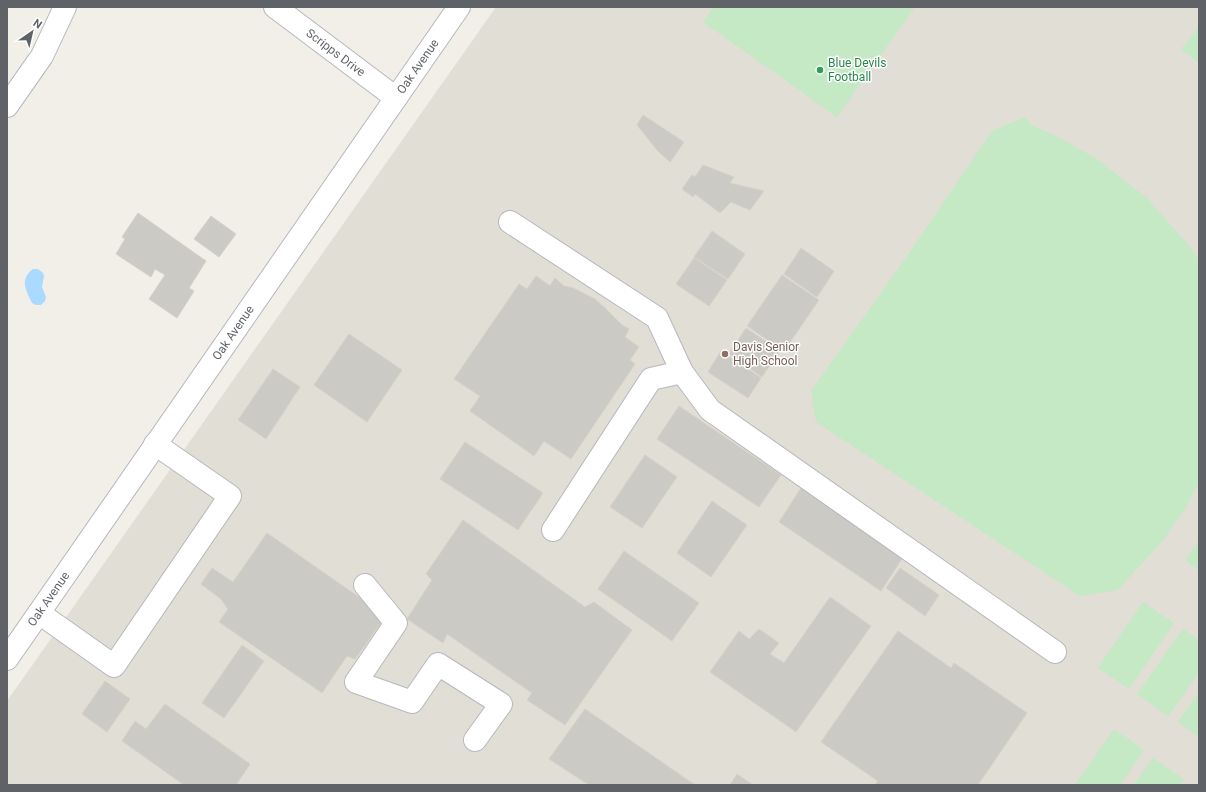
<svg xmlns="http://www.w3.org/2000/svg" width="1206" height="792" font-family="Roboto,sans-serif">
<style>
.education{fill:#e1ded6}
.green{fill:#c5e8c5}
.water{fill:#aadaff}
.building{fill:#cccac5;stroke:#d6d1c6}
.lines{fill:none;stroke-linecap:round;stroke-linejoin:round}
.minor-casing{stroke:#b5b8bc;stroke-width:24}
.minor{stroke:#fff;stroke-width:22}
.leisure-dot{fill:#2e9e5b;stroke:#fff;stroke-width:1.5}
.education-dot{fill:#8d6e63;stroke:#fff;stroke-width:1.5}
.labels{text-anchor:middle;stroke-width:3;stroke-linejoin:round;paint-order:stroke}
.street-label{font-size:12px;fill:#5f6368;stroke:#fff}
.leisure-label{font-size:12px;fill:#27864d;stroke:#fff;text-anchor:start}
.education-label{font-size:12px;fill:#785e54;stroke:#fff;text-anchor:start}
</style>
<rect width="100%" height="100%" fill="#f1efe8"/>
<!-- education -->
<path class="education" d="M 496,7 L 1199,7 L 1199,785 L 7,785 L 7,701 Z"/>
<!-- green -->
<g class="green">
<path d="M 714,7 L 915,7 L 837,117 L 703,22 Z"/>
<path d="M 1199,27 L 1199,63 L 1181,49 Z"/>
<path d="M 1025,117 L 1032,125 L 1062,139 L 1097,159 L 1147,198 L 1186,242 L 1199,260 L 1199,482 L 1186,507 L 1164,539 L 1118,590 L 1080,596 L 816,422 L 811,391 L 905,259 L 992,131 Z"/>
<path d="M 1199,540 L 1199,570 L 1185,560 Z"/>
<path d="M 1143,602 L 1174,623 L 1129,689 L 1098,668 Z"/>
<path d="M 1183,629 L 1199,640 L 1199,673 L 1168,716 L 1137,694 Z"/>
<path d="M 1199,692 L 1199,737 L 1178,722 Z"/>
<path d="M 1114,729 L 1144,750 L 1120,785 L 1075,785 Z"/>
<path d="M 1153,758 L 1184,779 L 1180,785 L 1134,785 Z"/>
</g>
<!-- water -->
<path class="water" d="M 33,269 L 38,269 L 43,273 L 44,276 L 42,287 L 46,297 L 45,301 L 41,305 L 36,305 L 32,303 C 26,290 19,280 33,269 Z"/>
<!-- building -->
<g class="building">
<path d="M 643,115 L 684,142 L 670,162 L 657,150 L 637,125 Z"/>
<path d="M 703,165 L 734,177 L 730,183 L 764,191 L 750,210 L 731,202 L 720,213 L 695,194 L 693,197 L 682,189 L 692,175 L 695,177 Z"/>
<path d="M 138,213 L 206,261 L 189,288 L 194,291 L 177,318 L 149,299 L 165,275 L 155,269 L 151,277 L 116,254 L 125,239 L 122,237 Z"/>
<path d="M 211,216 L 236,234 L 219,257 L 194,239 Z"/>
<path d="M 712,231 L 745,254 L 728,279 L 694,257 Z"/>
<path d="M 801,248 L 834,271 L 817,297 L 784,274 Z"/>
<path d="M 694,258 L 727,280 L 709,306 L 676,284 Z"/>
<path d="M 782,275 L 819,300 L 784,351 L 747,326 Z"/>
<path d="M 536,276 L 550,286 L 555,278 L 564,286 L 573,288 L 595,299 L 606,309 L 622,325 L 629,329 L 625,337 L 639,347 L 630,360 L 635,364 L 571,459 L 544,441 L 534,456 L 470,411 L 480,396 L 454,379 L 519,284 L 527,289 Z"/>
<path d="M 746,328 L 780,351 L 762,377 L 729,354 Z"/>
<path d="M 349,334 L 402,370 L 367,422 L 314,385 Z"/>
<path d="M 721,351 L 761,378 L 748,398 L 708,372 Z"/>
<path d="M 273,369 L 300,387 L 266,439 L 238,420 Z"/>
<path d="M 679,406 L 781,475 L 759,507 L 657,439 Z"/>
<path d="M 465,442 L 543,493 L 518,530 L 440,479 Z"/>
<path d="M 645,455 L 677,477 L 642,528 L 610,507 Z"/>
<path d="M 801,488 L 903,557 L 881,591 L 779,522 Z"/>
<path d="M 712,501 L 747,525 L 711,577 L 677,553 Z"/>
<path d="M 463,520 L 585,607 L 594,602 L 632,630 L 565,725 L 527,700 L 532,693 L 447,634 L 443,643 L 407,619 L 432,580 L 426,574 Z"/>
<path d="M 267,533 L 386,616 L 355,659 L 347,656 L 322,693 L 219,622 L 228,609 L 221,599 L 201,584 L 212,568 L 233,582 Z"/>
<path d="M 624,551 L 699,603 L 672,641 L 598,589 Z"/>
<path d="M 900,568 L 939,595 L 925,616 L 886,588 Z"/>
<path d="M 830,597 L 871,626 L 796,732 L 710,672 L 739,631 L 749,639 L 759,629 L 779,643 L 770,654 L 784,663 Z"/>
<path d="M 898,631 L 951,668 L 954,663 L 1027,713 L 978,785 L 875,785 L 878,781 L 821,742 Z"/>
<path d="M 242,645 L 264,661 L 224,718 L 202,703 Z"/>
<path d="M 105,681 L 130,699 L 107,732 L 82,714 Z"/>
<path d="M 165,704 L 250,764 L 236,785 L 184,785 L 122,741 L 135,721 L 146,729 Z"/>
<path d="M 585,709 L 695,785 L 589,785 L 549,759 Z"/>
<path d="M 737,774 L 753,785 L 730,785 Z"/>
</g>
<g class="lines">
<defs>
<g id="minor">
<path id="s1" d="M 275,7 L 396,98"/>
<path d="M 7,106 L 42,56 L 65,7"/>
<path d="M 510,222 L 657,318 L 682,372 L 710,410 L 1055,652"/>
<path d="M 553,530 L 651,379 L 682,372"/>
<path d="M 365,585 L 396,623 L 356,682 L 412,702 L 438,664 L 501,704 L 475,740"/>
<path d="M 39,613 L 114,666 L 230,496 L 155,444"/>
<path id="s2" d="M 7,659 L 459,7"/>
</g>
</defs>
<!-- minor casing -->
<use href="#minor" class="minor-casing"/>
<!-- minor -->
<use href="#minor" class="minor"/>
</g>
<!-- markers -->
<circle class="leisure-dot" cx="820" cy="70" r="4"/>
<circle class="education-dot" cx="725" cy="354" r="4"/>
<g class="labels">
<!-- street labels -->
<g class="street-label">
<text dy="4" stroke="none"><textPath href="#s1" startOffset="76">Scripps Drive</textPath></text>
<text dy="4" stroke="none"><textPath href="#s2" startOffset="721">Oak Avenue</textPath></text>
<text dy="4" stroke="none"><textPath href="#s2" startOffset="397">Oak Avenue</textPath></text>
<text dy="4" stroke="none"><textPath href="#s2" startOffset="73">Oak Avenue</textPath></text>
</g>
<!-- leisure labels -->
<g class="leisure-label">
<text x="828" y="67">Blue Devils<tspan x="828" dy="14">Football</tspan></text>
</g>
<!-- education labels -->
<g class="education-label">
<text x="733" y="351">Davis Senior<tspan x="733" dy="14">High School</tspan></text>
</g>
</g>
<!-- border -->
<rect width="1206" height="792" fill="none" stroke="#5f6368" stroke-width="16"/>
<!-- north arrow -->
<g transform="translate(32 32) rotate(34)" stroke="#ffffff" stroke-width="3" paint-order="stroke">
<path d="M0-3L7 15L0 10L-7 15Z" fill="#5f6368"/>
<text y="-6" font-size="11" font-weight="bold" text-anchor="middle" fill="#5f6368">N</text>
</g>
</svg>
